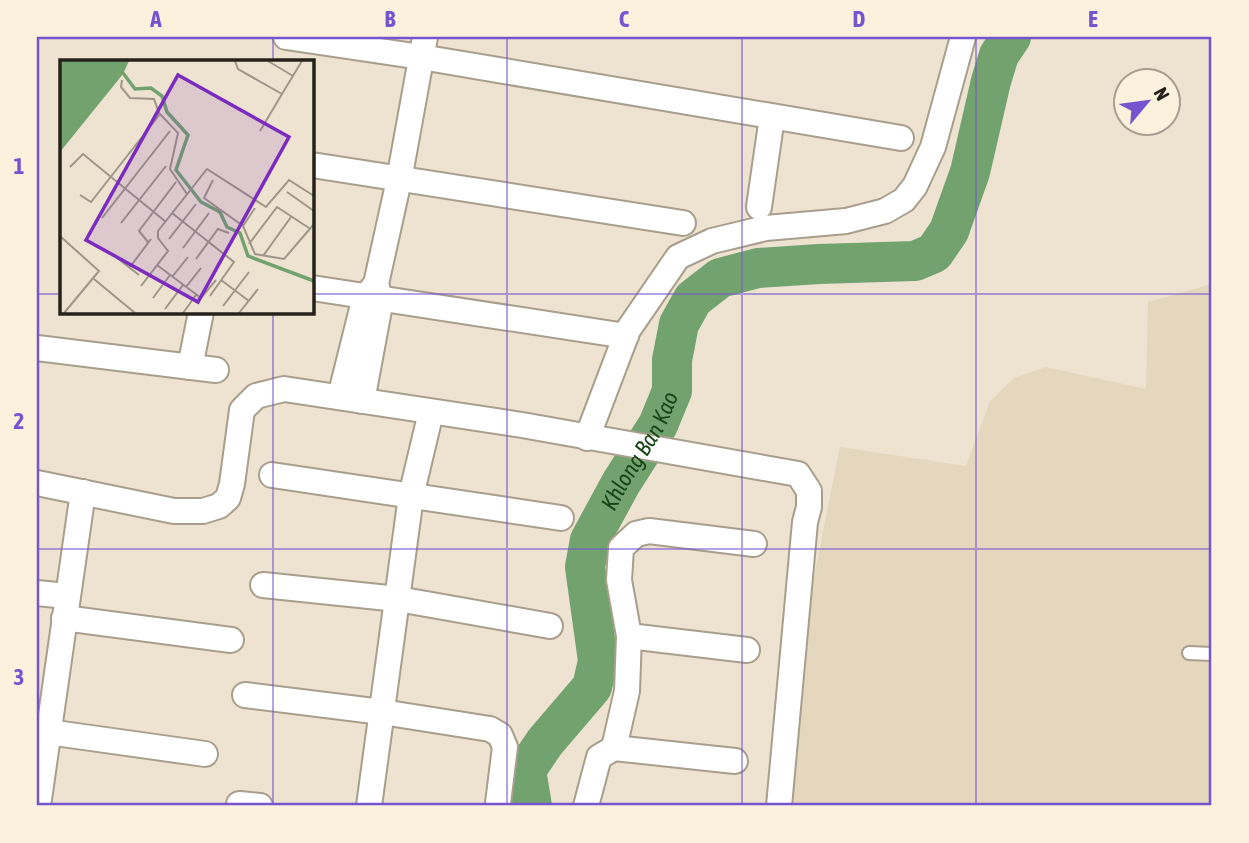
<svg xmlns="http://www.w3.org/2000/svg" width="1249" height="843" font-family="'Asap Condensed',sans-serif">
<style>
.built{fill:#e5d7bd}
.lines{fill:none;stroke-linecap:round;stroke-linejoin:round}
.river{stroke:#72a36f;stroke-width:40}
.service-casing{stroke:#a89e8c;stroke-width:16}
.minor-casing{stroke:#a89e8c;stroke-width:28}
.service{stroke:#fff;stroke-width:12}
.minor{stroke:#fff;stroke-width:24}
.grid{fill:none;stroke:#7555cf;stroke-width:2;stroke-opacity:0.55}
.labels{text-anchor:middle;stroke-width:7;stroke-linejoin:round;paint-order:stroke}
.water-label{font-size:23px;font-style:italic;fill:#144713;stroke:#fbf1dd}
.inset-river{fill:none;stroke:#72a36f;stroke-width:3.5}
.inset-road{fill:none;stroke:#9e9688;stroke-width:2}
.view{fill:#7b2cbf;fill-opacity:0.15;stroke:#7b2cbf;stroke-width:3.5}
.inset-edge{fill:none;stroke:#26221b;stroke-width:3.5}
.neatline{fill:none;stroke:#7555cf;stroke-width:2.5}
.grid-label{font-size:23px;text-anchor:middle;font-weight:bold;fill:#7555cf}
</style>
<rect width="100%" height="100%" fill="#eee3d0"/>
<!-- built -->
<path class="built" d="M 1212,284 L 1212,806 L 787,806 L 805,622 L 840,447 L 966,466 L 990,401 L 1014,378 L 1046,367 L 1146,389 L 1148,302 Z"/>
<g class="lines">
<!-- river -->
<path class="river" id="s1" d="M 532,806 L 526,770 L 545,742 L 592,687 L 598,661 L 585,567 L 590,540 L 621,483 L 658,425 L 672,391 L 672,360 L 679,324 L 693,299 L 720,278 L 758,268 L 819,264 L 915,261 L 934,253 L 949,231 L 970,172 L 991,81 L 999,55 L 1011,37"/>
<defs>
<path id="service" d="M 1189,653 L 1212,654"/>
<g id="minor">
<path d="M 286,37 L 421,57 L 901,138"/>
<path d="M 312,165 L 683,223"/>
<path d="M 759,207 L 772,117"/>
<path d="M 312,288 L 626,336"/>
<path d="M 37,348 L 216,370"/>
<path d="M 190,367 L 201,312"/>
<path d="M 340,397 L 365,297 L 376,284 L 399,180 L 425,37"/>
<path d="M 362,401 L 381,299 L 376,285"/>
<path d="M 587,438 L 628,330 L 678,257 L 712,241 L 766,228 L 846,221 L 885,211 L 904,200 L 915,186 L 933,147 L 963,37"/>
<path d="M 272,475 L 561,518"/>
<path d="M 37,483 L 174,511 L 203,511 L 219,506 L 228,498 L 232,484 L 242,410 L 256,396 L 284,389 L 522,425 L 798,474 L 809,491 L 809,507 L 805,522 L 779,806"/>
<path d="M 263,585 L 398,599 L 550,626"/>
<path d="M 37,593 L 67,596"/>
<path d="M 64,618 L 231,640"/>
<path d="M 629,636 L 747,650"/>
<path d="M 245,695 L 382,712 L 490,729 L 500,735 L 505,747 L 498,803"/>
<path d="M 48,732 L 205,754"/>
<path d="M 614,748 L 735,761"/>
<path d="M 239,804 L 260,806"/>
<path d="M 38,806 L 83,492"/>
<path d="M 369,806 L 411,496 L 431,412"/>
<path d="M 586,806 L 599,757 L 614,748 L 627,691 L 629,636 L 619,580 L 621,548 L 636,534 L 649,531 L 754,544"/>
</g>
</defs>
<!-- service casing -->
<use href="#service" class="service-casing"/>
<!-- minor casing -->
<use href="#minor" class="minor-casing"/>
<!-- service -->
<use href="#service" class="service"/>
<!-- minor -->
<use href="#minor" class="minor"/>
</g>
<!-- grid -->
<path class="grid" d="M 273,37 L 273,61M 507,37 L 507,806M 742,37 L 742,806M 976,37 L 976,806M 37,294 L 61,294M 312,294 L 1212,294M 273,312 L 273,806M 37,549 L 1212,549"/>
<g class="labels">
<!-- water labels -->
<g class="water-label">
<text dy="8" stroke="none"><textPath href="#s1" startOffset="394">Khlong Ban Kao</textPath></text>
</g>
</g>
<!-- overview -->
<g transform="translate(60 60)">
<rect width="254" height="254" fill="#eee3d0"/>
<path d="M 0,1 L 69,1 L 63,14 L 0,92 Z" fill="#72a36f"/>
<path class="inset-river" d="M 54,1 L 75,29 L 91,28 L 102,36 L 107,52 L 128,75 L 116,110 L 141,142 L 160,152 L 167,167 L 180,173 L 188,196 L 254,221"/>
<path class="inset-road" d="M 175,1 L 178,9 L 222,34 L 242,1M 208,1 L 233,16M 62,20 L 61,27 L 70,38 L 94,39 L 99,53 L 118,73 L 110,109 L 127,134M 200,71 L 222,34M 10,107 L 23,94 L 106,162M 153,120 L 144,138 L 183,166 L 195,194 L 224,199 L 254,164M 227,132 L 254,151M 20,135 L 31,142 L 100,54M 112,153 L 174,202 L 150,236M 42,158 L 110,71M 61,163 L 106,106M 183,166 L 195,148M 0,176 L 39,211 L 4,253M 109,179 L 136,144M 88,182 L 79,171 L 116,122M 189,184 L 217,147 L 249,168M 123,188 L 149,153M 203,196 L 231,157M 57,198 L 79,215M 136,199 L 158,169 L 169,173M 97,205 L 141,238 L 156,220M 70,207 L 91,179M 112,217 L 128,197M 34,219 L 75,253M 161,220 L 189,241M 81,226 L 108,191 L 98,178 L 98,171 L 147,109 L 206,147 L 229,120 L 254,136M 126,227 L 141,208M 93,238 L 110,215M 163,246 L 189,212M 105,249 L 123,225M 123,253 L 136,235M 179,253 L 198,229"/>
<path class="view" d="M 118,15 L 229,77 L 138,242 L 26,180 Z"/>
<rect width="254" height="254" class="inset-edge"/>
</g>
<!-- border -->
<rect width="1249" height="843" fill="none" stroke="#fbf1dd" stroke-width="77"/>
<!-- north arrow -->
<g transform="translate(1147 102) rotate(61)"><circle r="33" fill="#fbf1dd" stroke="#a69e8f" stroke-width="2"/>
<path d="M0-5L12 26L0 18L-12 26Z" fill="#7555cf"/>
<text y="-10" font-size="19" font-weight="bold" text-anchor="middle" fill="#26221b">N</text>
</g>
<rect x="38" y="38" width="1172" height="766" class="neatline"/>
<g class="grid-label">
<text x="156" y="27">A</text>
<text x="390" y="27">B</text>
<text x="624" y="27">C</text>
<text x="859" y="27">D</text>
<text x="1093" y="27">E</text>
<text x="19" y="174">1</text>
<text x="19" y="429">2</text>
<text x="19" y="685">3</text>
</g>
</svg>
